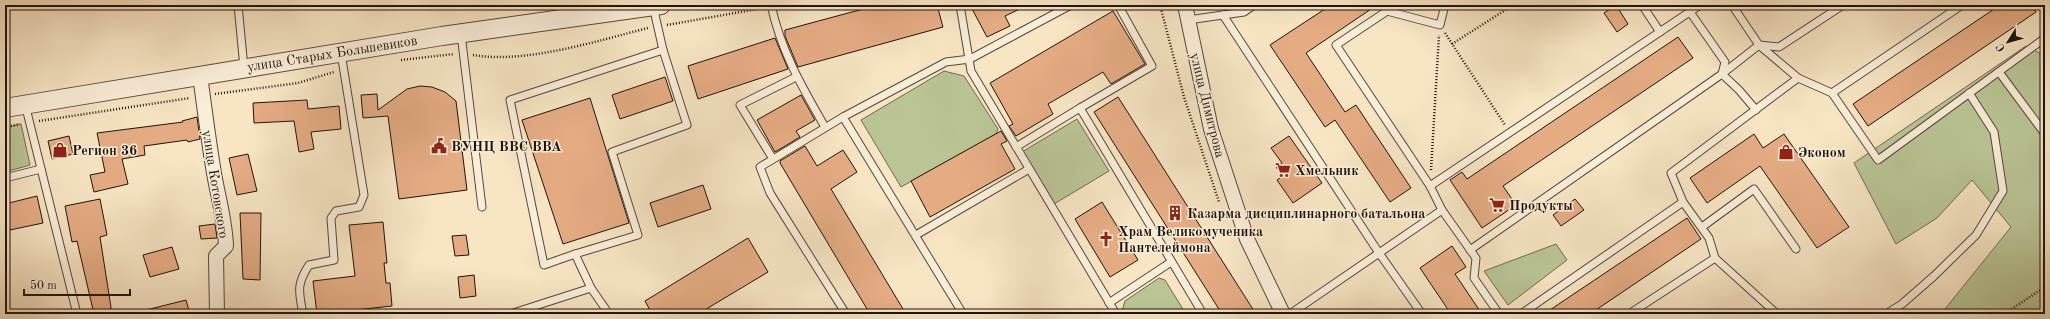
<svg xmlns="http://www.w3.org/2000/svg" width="2050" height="319" font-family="'Old Standard TT',serif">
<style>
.green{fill:#bac596;stroke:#6e6c50}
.building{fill:#e5ac84;stroke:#21130b}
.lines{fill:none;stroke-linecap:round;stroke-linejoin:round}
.service-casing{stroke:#564839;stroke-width:9}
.minor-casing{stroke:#564839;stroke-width:16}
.tertiary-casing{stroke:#564839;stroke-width:20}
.path{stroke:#21130b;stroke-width:2.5;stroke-dasharray:1 2;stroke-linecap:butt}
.service{stroke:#faeed9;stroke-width:7}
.minor{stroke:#faeed9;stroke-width:14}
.tertiary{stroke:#faeed9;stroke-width:18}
.labels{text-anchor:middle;stroke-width:3;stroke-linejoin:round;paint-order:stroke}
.street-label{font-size:14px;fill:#21130b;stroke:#faeed9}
.poi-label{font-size:14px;font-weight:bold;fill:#21130b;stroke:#faeed9;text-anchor:start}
</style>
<rect width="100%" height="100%" fill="#f7e5c4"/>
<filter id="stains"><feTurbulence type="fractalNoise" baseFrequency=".005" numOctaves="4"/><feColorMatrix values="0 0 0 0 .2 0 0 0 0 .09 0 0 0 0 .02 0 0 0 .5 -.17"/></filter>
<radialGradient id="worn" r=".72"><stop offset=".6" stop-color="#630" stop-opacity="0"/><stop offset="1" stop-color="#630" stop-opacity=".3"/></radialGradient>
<!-- green -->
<g class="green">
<path d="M 2026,46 L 2045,56 L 2045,314 L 1941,314 L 2011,227 L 1972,180 L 1937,218 L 1896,244 L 1854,163 Z"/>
<path d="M 944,71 L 964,76 L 998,129 L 996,134 L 901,187 L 861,120 Z"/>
<path d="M 1077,119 L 1109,171 L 1054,204 L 1022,152 Z"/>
<path d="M 21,124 L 30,165 L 5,172 L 5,128 Z"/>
<path d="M 1556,244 L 1567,260 L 1508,305 L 1484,271 Z"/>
<path d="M 1159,278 L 1165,280 L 1186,314 L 1123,314 L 1122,311 L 1125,301 Z"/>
</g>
<!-- building -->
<g class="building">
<path d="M 878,5 L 937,5 L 943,27 L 798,67 L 785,36 L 785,30 Z"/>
<path d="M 970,5 L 1028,5 L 1005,16 L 1010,26 L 987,37 Z"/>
<path d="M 1331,5 L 1377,5 L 1306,53 L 1345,112 L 1356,105 L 1411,188 L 1390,202 L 1335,120 L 1325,127 L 1270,45 Z"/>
<path d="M 1616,5 L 1628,24 L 1617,32 L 1604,13 Z"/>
<path d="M 2000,5 L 2031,5 L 2036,12 L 1868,126 L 1853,104 Z"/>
<path d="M 1113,11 L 1145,64 L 1111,84 L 1103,72 L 1048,104 L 1053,114 L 1016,136 L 1009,126 L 1013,124 L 990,83 Z"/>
<path d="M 1678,37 L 1693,58 L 1503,186 L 1516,205 L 1482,228 L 1450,180 L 1462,172 L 1467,179 Z"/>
<path d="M 775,38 L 788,69 L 698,99 L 688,66 Z"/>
<path d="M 665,77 L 673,101 L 620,119 L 612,95 Z"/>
<path d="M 420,86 L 432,87 L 445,92 L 456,101 L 467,190 L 399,199 L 388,116 L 363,118 L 361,95 L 377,94 L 378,110 L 407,89 Z"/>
<path d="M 801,95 L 815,120 L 796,131 L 800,137 L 775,152 L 757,120 Z"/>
<path d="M 1118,97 L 1256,314 L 1222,314 L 1094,112 Z"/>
<path d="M 590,98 L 629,223 L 563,244 L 522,120 Z"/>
<path d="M 307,100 L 308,109 L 339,106 L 341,129 L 311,132 L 314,149 L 299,152 L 294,121 L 254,123 L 253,103 Z"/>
<path d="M 197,117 L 200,139 L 188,142 L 187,140 L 144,146 L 145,155 L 122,159 L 128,184 L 94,192 L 90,175 L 105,172 L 97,133 L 183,122 L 182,121 Z"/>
<path d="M 1001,131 L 1007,141 L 1001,144 L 1015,169 L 930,217 L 911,181 Z"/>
<path d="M 1754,134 L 1763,148 L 1784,134 L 1849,227 L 1817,248 L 1760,166 L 1707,203 L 1690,178 Z"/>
<path d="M 69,136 L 73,154 L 52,159 L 48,141 Z"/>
<path d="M 1289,136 L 1322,183 L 1293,203 L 1277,180 L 1283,176 L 1276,167 L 1282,163 L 1271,148 Z"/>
<path d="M 805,146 L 817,166 L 843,150 L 857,172 L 831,189 L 906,314 L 870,314 L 780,163 L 780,161 Z"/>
<path d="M 248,154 L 257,191 L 237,195 L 229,158 Z"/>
<path d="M 703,185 L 711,209 L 658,227 L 650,203 Z"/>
<path d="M 37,196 L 43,223 L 5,231 L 5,204 Z"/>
<path d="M 100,199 L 107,235 L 100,237 L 112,314 L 94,314 L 77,241 L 72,242 L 65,206 Z"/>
<path d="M 1575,199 L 1584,210 L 1561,226 L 1553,215 Z"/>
<path d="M 1102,202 L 1138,260 L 1110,277 L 1075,219 Z"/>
<path d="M 240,213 L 261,213 L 260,280 L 243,279 Z"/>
<path d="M 1687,218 L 1701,239 L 1590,314 L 1544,314 Z"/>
<path d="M 383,222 L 387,263 L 384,263 L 386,283 L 390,283 L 392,306 L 317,314 L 313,281 L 355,276 L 349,225 Z"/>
<path d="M 215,224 L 217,238 L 201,239 L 199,226 Z"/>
<path d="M 466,235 L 469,255 L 455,256 L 452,236 Z"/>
<path d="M 748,238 L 768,272 L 698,314 L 652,314 L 645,301 Z"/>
<path d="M 1452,246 L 1466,267 L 1455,274 L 1482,314 L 1451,314 L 1420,268 Z"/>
<path d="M 172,247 L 179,269 L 150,277 L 143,255 Z"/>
<path d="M 474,275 L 476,296 L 460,298 L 458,277 Z"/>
<path d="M 186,300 L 190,314 L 146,314 L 146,310 Z"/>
</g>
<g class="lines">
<defs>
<g id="service">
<path d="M 238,5 L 244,68"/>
<path d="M 771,5 C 781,51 802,87 825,127"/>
<path d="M 960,5 L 971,71 L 1116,314"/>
<path d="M 1118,5 L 1152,66 L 1080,108 L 1203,314"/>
<path d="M 1445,5 L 1440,25 L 1387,11 L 1336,45 L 1430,186 L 1700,5"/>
<path d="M 1642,5 L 1660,32"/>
<path d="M 1732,5 L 1759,45 L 1779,47 L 1843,5"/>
<path d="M 1223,15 L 1379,253 L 1422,314"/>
<path d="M 1188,20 L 1244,12 L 1254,5"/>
<path d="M 461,34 L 482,207"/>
<path d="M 1999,72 L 2045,134"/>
<path d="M 1832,93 L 1878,160 L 2045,38"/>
<path d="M 25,104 L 77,314"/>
<path d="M 1756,110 L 1739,90 L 1722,74 L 1759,45 L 1798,78"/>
<path d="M 843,117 L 760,167 L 770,193 L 846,314"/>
<path d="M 1016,147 L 1080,108"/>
<path d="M 773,159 L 740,105 L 796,77"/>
<path d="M 5,178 L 41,169"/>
<path d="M 1430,186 L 1442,210 L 1476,258 L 1474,278 L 1499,314"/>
<path d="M 1702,227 L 1754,189 L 1796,249"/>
<path d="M 916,235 L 1029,169"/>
<path d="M 1470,250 L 1722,74 L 1725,62 L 1690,12"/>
<path d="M 575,254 L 544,265 L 510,100 L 663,50"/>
<path d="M 1715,258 L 1777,314"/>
<path d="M 1109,303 L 1171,262"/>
<path d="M 303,314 C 299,292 296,285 309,265 L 334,260 L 331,218 L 336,211 L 359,207 L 364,195 L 341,53"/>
<path d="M 510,314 L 591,288"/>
<path d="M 609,314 L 591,288 L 575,254 L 638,235 L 612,152 L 687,125 L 663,50 L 653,6"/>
<path d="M 963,314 L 843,117 L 946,62 L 970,59 L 1071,5"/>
<path d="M 1290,314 L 1442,210"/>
<path d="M 1521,314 L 1683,202 L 1671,173 L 1798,78 L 1832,93 L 1962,5"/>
<path d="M 1629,314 L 1715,258 L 1709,238 L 1683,202"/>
<path d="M 1886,314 L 1902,304 L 1934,276 L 1976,235 L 2003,191 L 1994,132 L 1969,93"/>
</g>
<g id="minor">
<path d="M 1185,5 L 1211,129 L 1247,239 L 1283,314"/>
<path d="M 200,75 C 204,105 208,136 213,167 C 217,194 225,218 226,246 L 216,256 L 217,314"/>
</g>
<path id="tertiary" d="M 5,108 L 442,36 L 661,5"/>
</defs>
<!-- service casing -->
<use href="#service" class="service-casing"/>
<!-- minor casing -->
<use href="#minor" class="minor-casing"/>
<!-- tertiary casing -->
<use href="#tertiary" class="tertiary-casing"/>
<!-- path -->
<g class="path">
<path d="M 1160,5 L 1184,97 L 1219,202"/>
<path d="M 667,25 L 763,8"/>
<path d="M 1445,33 L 1505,125"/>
<path d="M 1452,44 L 1513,5"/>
<path d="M 473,55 C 526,64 596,41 648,28"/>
<path d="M 401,60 L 454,54"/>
<path d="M 215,94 L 298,83 L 334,72"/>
<path d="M 39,121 L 190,98"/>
<path d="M 5,127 L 20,124"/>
<path d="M 1431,170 L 1439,35"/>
<path d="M 2004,314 L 2045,287"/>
</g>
<!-- service -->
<use href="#service" class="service"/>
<!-- minor -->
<use href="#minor" class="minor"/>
<!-- tertiary -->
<use href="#tertiary" class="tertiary"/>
</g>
<!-- icons -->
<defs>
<symbol id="civic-bare" viewBox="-9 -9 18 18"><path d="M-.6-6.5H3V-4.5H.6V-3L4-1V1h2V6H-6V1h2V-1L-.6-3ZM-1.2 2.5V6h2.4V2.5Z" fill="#8f2418" stroke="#faeed9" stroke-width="2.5" paint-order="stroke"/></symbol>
<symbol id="shop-bare" viewBox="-9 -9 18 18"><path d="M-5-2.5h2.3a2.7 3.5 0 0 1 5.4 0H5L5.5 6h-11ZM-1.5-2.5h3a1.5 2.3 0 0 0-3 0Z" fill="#8f2418" stroke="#faeed9" stroke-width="2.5" paint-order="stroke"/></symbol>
<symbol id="supermarket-bare" viewBox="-9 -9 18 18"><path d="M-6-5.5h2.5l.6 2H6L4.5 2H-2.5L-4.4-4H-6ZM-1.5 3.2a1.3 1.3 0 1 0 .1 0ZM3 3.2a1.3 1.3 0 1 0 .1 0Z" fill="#8f2418" stroke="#faeed9" stroke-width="2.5" paint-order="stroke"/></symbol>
<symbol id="building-bare" viewBox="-9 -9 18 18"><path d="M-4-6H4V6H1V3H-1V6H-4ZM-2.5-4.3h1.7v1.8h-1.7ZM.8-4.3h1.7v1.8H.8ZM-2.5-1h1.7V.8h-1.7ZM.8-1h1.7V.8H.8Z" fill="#8f2418" stroke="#faeed9" stroke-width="2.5" paint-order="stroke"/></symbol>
<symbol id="church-bare" viewBox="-9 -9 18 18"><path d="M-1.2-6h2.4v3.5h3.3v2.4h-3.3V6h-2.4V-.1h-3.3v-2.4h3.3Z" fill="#8f2418" stroke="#faeed9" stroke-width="2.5" paint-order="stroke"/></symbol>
</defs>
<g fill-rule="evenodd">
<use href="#civic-bare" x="428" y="135" width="22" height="22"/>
<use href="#shop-bare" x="49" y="139" width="22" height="22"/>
<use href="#shop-bare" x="1775" y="141" width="22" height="22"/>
<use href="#supermarket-bare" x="1272" y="159" width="22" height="22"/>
<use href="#supermarket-bare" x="1486" y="194" width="22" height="22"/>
<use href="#building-bare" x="1164" y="202" width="22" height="22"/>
<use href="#church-bare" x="1095" y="228" width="22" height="22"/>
</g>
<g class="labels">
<!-- street labels -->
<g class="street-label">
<text transform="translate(332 53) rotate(-9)" y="5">улица Старых Большевиков</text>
<text transform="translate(1208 105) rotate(76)" y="5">улица Димитрова</text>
<text transform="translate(216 184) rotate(81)" y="5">улица Котовского</text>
</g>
<!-- poi labels -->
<g class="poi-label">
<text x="451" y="151">ВУНЦ ВВС ВВА</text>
<text x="72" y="155">Регион 36</text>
<text x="1798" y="157">Эконом</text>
<text x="1295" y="175">Хмельник</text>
<text x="1509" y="210">Продукты</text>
<text x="1187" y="218">Казарма дисциплинарного батальона</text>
<text x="1118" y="236">Храм Великомученика<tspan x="1118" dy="16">Пантелеймона</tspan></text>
</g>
</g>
<!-- margin -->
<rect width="2050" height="319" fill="none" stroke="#f7e5c4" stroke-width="20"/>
<rect x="6" y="6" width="2038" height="307" fill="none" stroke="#21130b" stroke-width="2"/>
<rect x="10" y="10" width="2030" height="299" fill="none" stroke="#21130b"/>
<!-- north arrow -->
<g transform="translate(2008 42) rotate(233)" stroke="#faeed9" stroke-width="3" paint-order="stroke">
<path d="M0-3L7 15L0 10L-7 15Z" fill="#21130b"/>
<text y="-6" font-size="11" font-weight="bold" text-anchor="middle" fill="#21130b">С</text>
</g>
<!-- scale -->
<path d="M24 289v6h106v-6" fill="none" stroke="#21130b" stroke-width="2"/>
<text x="30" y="289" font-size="12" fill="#21130b" stroke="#faeed9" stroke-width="3" paint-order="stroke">50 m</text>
<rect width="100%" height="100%" filter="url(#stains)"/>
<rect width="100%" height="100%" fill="url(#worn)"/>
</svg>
